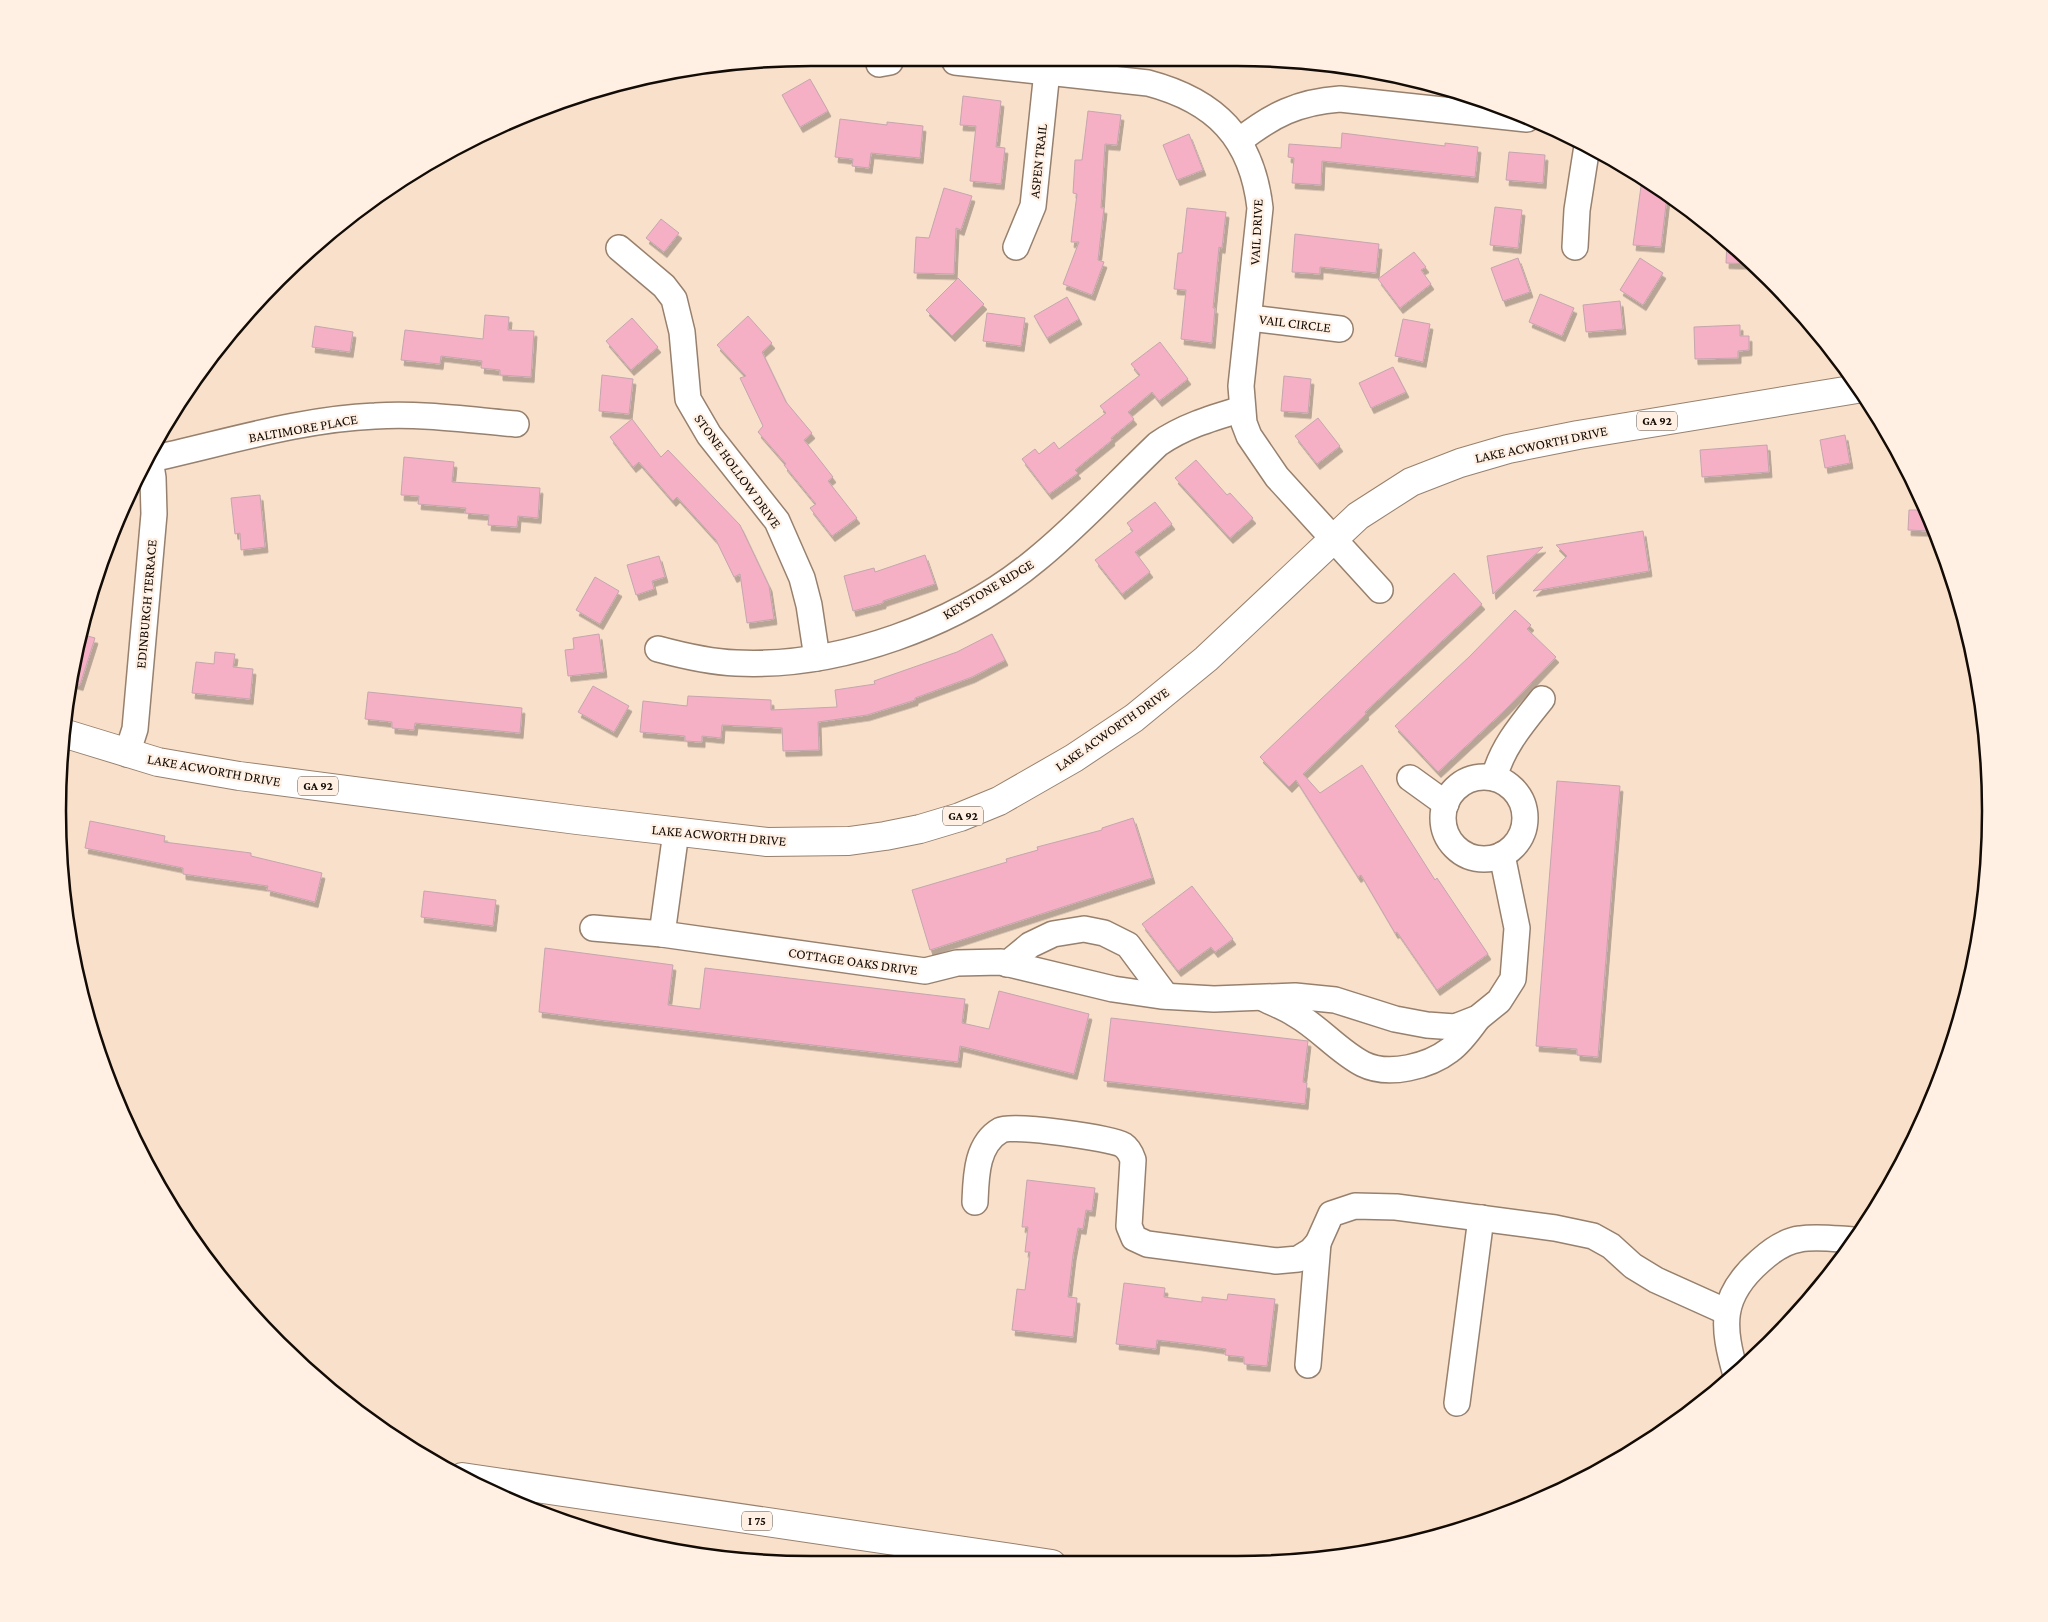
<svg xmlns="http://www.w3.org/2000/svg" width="2048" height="1622" font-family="'Crimson Pro',serif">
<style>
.building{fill:#f5b0c5;stroke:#c5a5ae;filter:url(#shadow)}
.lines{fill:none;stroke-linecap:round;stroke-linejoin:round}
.minor-casing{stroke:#97806d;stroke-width:28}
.major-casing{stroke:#97806d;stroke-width:30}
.highway-casing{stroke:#97806d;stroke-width:30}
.minor{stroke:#fff;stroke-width:25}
.major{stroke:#fff;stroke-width:28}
.highway{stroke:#fff;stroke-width:28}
.labels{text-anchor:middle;stroke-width:4.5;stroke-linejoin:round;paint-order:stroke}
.shield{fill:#fff0e3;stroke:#5a5048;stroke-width:1}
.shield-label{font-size:12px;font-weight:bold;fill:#130b05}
.street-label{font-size:14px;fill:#130b05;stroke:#fff0e3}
.rim{fill:none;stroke:#130b05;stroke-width:2.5}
</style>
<defs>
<filter id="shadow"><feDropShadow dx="3" dy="5.5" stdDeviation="0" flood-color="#0004"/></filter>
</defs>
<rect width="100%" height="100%" fill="#f9e0cb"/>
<!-- building -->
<g class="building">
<path d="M 810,79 L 828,111 L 800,127 L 782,95 Z"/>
<path d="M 963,96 L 1001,101 L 996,147 L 1005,148 L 1001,184 L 970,181 L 976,126 L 960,125 Z"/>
<path d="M 1088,111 L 1121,115 L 1117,145 L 1105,144 L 1101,208 L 1104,208 L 1098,260 L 1104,262 L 1092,295 L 1063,284 L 1079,242 L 1071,242 L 1077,194 L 1073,193 L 1075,160 L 1082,160 Z"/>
<path d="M 840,119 L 887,125 L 887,122 L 923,126 L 920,158 L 871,153 L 869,168 L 852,166 L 853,159 L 835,157 Z"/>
<path d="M 1342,133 L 1445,146 L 1445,143 L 1478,147 L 1475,177 L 1322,161 L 1321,185 L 1292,183 L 1294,158 L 1288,157 L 1289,144 L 1341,148 Z"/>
<path d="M 1189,134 L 1203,170 L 1177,180 L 1163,145 Z"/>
<path d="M 1509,152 L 1545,155 L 1543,183 L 1506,180 Z"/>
<path d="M 1642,179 L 1667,196 L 1661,247 L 1633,245 Z"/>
<path d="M 944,188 L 972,196 L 961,230 L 956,228 L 954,274 L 914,273 L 916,237 L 929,238 Z"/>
<path d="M 1495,207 L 1522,210 L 1518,248 L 1490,245 Z"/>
<path d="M 1187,208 L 1226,212 L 1222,248 L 1219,247 L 1213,308 L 1215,308 L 1212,343 L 1181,339 L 1186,290 L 1174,289 L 1178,253 L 1182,253 Z"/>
<path d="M 661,219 L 679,233 L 664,252 L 646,238 Z"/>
<path d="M 1295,234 L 1379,244 L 1376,273 L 1320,267 L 1320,274 L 1292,272 Z"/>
<path d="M 1727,240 L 1734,244 L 1754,264 L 1726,263 Z"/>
<path d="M 1414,252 L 1426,267 L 1421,270 L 1431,284 L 1400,308 L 1378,279 Z"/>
<path d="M 1518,258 L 1530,292 L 1503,301 L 1491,268 Z"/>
<path d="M 1640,258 L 1663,273 L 1643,305 L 1620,290 Z"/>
<path d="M 958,278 L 984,304 L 952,336 L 926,310 Z"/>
<path d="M 1540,294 L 1574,308 L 1562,336 L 1529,322 Z"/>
<path d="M 1067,297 L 1079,319 L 1047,338 L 1034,316 Z"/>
<path d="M 1620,301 L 1623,329 L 1586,332 L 1583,305 Z"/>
<path d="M 987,313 L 1025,318 L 1021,346 L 983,341 Z"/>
<path d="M 485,315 L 509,317 L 508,330 L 534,331 L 531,377 L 500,375 L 500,370 L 481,368 L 482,361 L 441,356 L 440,364 L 401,360 L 405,330 L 483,339 Z"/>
<path d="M 748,316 L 772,343 L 762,352 L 786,402 L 812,433 L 804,440 L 833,477 L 828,481 L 857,518 L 832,536 L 810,508 L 816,504 L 784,465 L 786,464 L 758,432 L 763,426 L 740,378 L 746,376 L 717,345 Z"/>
<path d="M 632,318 L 658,347 L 631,370 L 606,341 Z"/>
<path d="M 1403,319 L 1430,324 L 1423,362 L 1395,356 Z"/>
<path d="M 1740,325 L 1740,336 L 1749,336 L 1749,350 L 1738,351 L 1738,358 L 1695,359 L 1694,327 Z"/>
<path d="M 315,326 L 353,332 L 350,352 L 312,347 Z"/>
<path d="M 1160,342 L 1188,379 L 1159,401 L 1152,392 L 1128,412 L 1134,419 L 1111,438 L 1112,440 L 1075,470 L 1078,473 L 1049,494 L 1022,459 L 1035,449 L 1039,454 L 1054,442 L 1059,449 L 1106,413 L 1100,406 L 1140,375 L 1131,364 Z"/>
<path d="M 1393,367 L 1406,392 L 1371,408 L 1359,383 Z"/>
<path d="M 602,375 L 633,379 L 629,414 L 599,411 Z"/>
<path d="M 1284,376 L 1311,379 L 1308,413 L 1281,411 Z"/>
<path d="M 1318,418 L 1340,446 L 1317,464 L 1295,436 Z"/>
<path d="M 632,419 L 661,457 L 668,450 L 740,525 L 769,586 L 774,619 L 747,623 L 740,574 L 734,577 L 716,540 L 677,497 L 673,501 L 639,462 L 633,467 L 610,437 Z"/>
<path d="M 1845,435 L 1850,463 L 1825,468 L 1820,440 Z"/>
<path d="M 1767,445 L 1769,472 L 1702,477 L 1700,450 Z"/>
<path d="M 404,457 L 454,462 L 452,482 L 540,488 L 538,518 L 518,516 L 517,527 L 488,525 L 489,515 L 465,513 L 466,508 L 418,504 L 419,496 L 401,495 Z"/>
<path d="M 1196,460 L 1227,495 L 1230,493 L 1253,518 L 1230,538 L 1175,478 Z"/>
<path d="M 260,495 L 265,547 L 241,550 L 240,533 L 235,534 L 231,498 Z"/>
<path d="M 1155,502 L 1172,524 L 1135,552 L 1150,572 L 1122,594 L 1095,560 L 1133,531 L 1127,523 Z"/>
<path d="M 1909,510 L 1924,510 L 1933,531 L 1908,530 Z"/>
<path d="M 1643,531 L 1649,571 L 1533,591 L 1567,556 L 1556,545 Z"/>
<path d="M 1543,547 L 1493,594 L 1487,556 Z"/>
<path d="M 925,555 L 935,584 L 883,601 L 883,603 L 853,611 L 844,576 L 874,568 L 875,572 Z"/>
<path d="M 659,556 L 665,577 L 652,581 L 654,589 L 636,595 L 627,565 Z"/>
<path d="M 1454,573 L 1482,604 L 1365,712 L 1366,714 L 1303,774 L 1320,793 L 1362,765 L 1435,880 L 1437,878 L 1488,954 L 1437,990 L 1397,932 L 1395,933 L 1361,875 L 1358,877 L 1296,780 L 1289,787 L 1260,757 Z"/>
<path d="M 595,577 L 619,591 L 600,624 L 576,610 Z"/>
<path d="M 1515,610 L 1531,625 L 1527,629 L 1556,657 L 1506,709 L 1438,772 L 1395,726 L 1469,657 Z"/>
<path d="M 80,634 L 95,638 L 80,685 L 70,682 Z"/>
<path d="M 599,634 L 604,672 L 568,676 L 565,650 L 574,649 L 573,638 Z"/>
<path d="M 992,634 L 1005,660 L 972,677 L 915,698 L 915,700 L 867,715 L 818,722 L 819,750 L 783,751 L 782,728 L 722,725 L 721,738 L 702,736 L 702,742 L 685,741 L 685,736 L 640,732 L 643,701 L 687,706 L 688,696 L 771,700 L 771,710 L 837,707 L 835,690 L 875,684 L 874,681 L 957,652 Z"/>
<path d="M 215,652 L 235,654 L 233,667 L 253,669 L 250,699 L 192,693 L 196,662 L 214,664 Z"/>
<path d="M 593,686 L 629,706 L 614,732 L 578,712 Z"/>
<path d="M 368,692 L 522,708 L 520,733 L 415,723 L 414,730 L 392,728 L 392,722 L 365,719 Z"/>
<path d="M 1557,781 L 1620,786 L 1598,1057 L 1577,1055 L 1577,1049 L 1536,1046 Z"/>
<path d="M 1133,818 L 1152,878 L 930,950 L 912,890 L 1007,862 L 1006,859 L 1038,850 L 1037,847 L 1102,830 L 1102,828 Z"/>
<path d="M 90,821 L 165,836 L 164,842 L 251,853 L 251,856 L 322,873 L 315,902 L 267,890 L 268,886 L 183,874 L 183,868 L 85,848 Z"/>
<path d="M 1192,886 L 1233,939 L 1215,952 L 1211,947 L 1178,971 L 1142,924 Z"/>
<path d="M 424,891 L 496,900 L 493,926 L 421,917 Z"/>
<path d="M 545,948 L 673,965 L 668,1005 L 700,1009 L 705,968 L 965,999 L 962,1023 L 989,1029 L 999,991 L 1089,1014 L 1074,1074 L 960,1046 L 958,1062 L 599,1020 L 539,1012 Z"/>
<path d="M 1111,1018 L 1308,1041 L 1303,1082 L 1307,1083 L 1305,1104 L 1104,1081 Z"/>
<path d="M 1027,1180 L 1095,1188 L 1092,1211 L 1086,1210 L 1083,1229 L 1078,1228 L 1073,1255 L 1068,1297 L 1077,1298 L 1073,1337 L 1012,1330 L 1017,1289 L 1025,1290 L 1030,1252 L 1025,1252 L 1028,1227 L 1022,1227 Z"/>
<path d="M 1124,1283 L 1165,1288 L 1164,1297 L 1202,1302 L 1202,1297 L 1227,1300 L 1228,1294 L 1275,1299 L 1267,1366 L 1244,1364 L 1244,1357 L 1225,1355 L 1226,1349 L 1199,1345 L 1157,1340 L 1156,1349 L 1116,1344 Z"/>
</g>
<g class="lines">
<defs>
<g id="minor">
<path d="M 955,62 L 1148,83 C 1216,101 1252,138 1260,208 L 1241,386 L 1244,423 L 1249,436 L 1277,477 L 1380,590"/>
<path d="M 879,64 L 890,62"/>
<path d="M 1239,141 C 1272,115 1298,102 1340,99 L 1527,119"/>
<path d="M 1016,247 L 1033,206 L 1047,71"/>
<path d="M 1575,247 L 1577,210 L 1587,146"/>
<path d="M 619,248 L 664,286 L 674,299 L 682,332 L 688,399 L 709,435 L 777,521 L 802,578 L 809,605 L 817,658"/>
<path d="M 1250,318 L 1340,329"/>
<path d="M 151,459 C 225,443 300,419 375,416 C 422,413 469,420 516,424"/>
<path d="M 658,649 C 684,656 709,662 736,663 C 839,668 958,625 1037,559 C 1080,524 1118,482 1158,444 C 1184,426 1212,418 1242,409"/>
<path d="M 127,754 L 135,729 L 154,514 L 153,478 L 149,453"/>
<circle cx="1484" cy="818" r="41"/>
<path d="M 1410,778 L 1446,804"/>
<path d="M 1494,778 C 1502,747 1522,724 1542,699"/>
<path d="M 593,928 L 662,934 L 925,971 L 957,963 L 1001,962 L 1113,989 L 1161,996 L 1214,999 L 1295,996 L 1335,1000 L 1395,1019 L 1427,1025 L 1455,1027 L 1478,1018 L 1499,1001 L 1513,979 L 1517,928 L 1502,855"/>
<path d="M 662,934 L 676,832"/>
<path d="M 1007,964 L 1030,945 L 1053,934 L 1084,929 L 1104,933 L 1128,945 L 1166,996"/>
<path d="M 1265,999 C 1275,1004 1286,1008 1295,1014 C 1320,1028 1338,1051 1363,1064 C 1389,1077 1429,1066 1450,1050 C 1461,1042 1470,1029 1478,1018"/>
<path d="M 975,1202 C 976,1177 976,1144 1001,1130 C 1012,1124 1111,1138 1123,1145 C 1129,1149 1131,1154 1133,1160 L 1129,1226 L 1134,1238 L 1147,1244 L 1276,1261 L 1298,1259 L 1311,1251 L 1318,1243 L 1331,1214 L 1355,1206 L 1396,1207 L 1555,1228 L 1593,1236 L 1611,1246 L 1633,1266 L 1656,1280 L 1727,1312"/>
<path d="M 1308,1365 L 1318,1243"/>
<path d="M 1736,1375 C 1722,1326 1719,1297 1760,1261 C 1771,1251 1784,1241 1800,1239 C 1817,1236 1836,1239 1853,1240"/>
<path d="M 1457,1403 L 1481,1218"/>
</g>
<path id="major" d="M 63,733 L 158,762 L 239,776 L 577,820 L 767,842 L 849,841 L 885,836 L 920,829 L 960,817 L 999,801 L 1074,758 L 1134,718 L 1206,659 L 1358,516 L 1411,482 L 1460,463 L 1508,449 L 1578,435 L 1857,389"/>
<path id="highway" d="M 462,1477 L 1052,1564"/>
</defs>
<!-- minor casing -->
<use href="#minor" class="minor-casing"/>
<!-- major casing -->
<use href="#major" class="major-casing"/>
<!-- highway casing -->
<use href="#highway" class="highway-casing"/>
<!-- minor -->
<use href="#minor" class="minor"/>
<!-- major -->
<use href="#major" class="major"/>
<!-- highway -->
<use href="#highway" class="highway"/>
</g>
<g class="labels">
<!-- shield labels -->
<g class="shield">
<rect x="1637" y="411.5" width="40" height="19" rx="4"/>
<rect x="298" y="776.5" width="40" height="19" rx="4"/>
<rect x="943" y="806.5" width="40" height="19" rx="4"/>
<rect x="742" y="1511.5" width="30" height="19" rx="4"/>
</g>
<g class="shield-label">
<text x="1657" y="425">GA 92</text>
<text x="318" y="790">GA 92</text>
<text x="963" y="820">GA 92</text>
<text x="757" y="1525">I 75</text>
</g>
<!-- street labels -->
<g class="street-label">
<text transform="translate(1038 161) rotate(-84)" y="5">ASPEN TRAIL</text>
<text transform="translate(1256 232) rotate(-87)" y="5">VAIL DRIVE</text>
<text transform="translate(1295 323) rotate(7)" y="5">VAIL CIRCLE</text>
<text transform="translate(303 428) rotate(-10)" y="5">BALTIMORE PLACE</text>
<text transform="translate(1541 444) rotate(-12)" y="5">LAKE ACWORTH DRIVE</text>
<text transform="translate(738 471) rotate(54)" y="5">STONE HOLLOW DRIVE</text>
<text transform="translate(988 589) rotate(-31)" y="5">KEYSTONE RIDGE</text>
<text transform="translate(146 604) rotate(-85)" y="5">EDINBURGH TERRACE</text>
<text transform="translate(1112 729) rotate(-35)" y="5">LAKE ACWORTH DRIVE</text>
<text transform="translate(214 770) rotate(10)" y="5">LAKE ACWORTH DRIVE</text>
<text transform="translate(719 835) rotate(5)" y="5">LAKE ACWORTH DRIVE</text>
<text transform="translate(853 961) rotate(8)" y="5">COTTAGE OAKS DRIVE</text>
</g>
</g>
<!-- crop -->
<path d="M0 0H2048V1622H0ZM811 66H1237A745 745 0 0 1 1982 811V811A745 745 0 0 1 1237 1556H811A745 745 0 0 1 66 811V811A745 745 0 0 1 811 66Z" fill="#fff0e3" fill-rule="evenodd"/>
<path class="rim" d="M811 66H1237A745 745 0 0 1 1982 811V811A745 745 0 0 1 1237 1556H811A745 745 0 0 1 66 811V811A745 745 0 0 1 811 66Z"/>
</svg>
